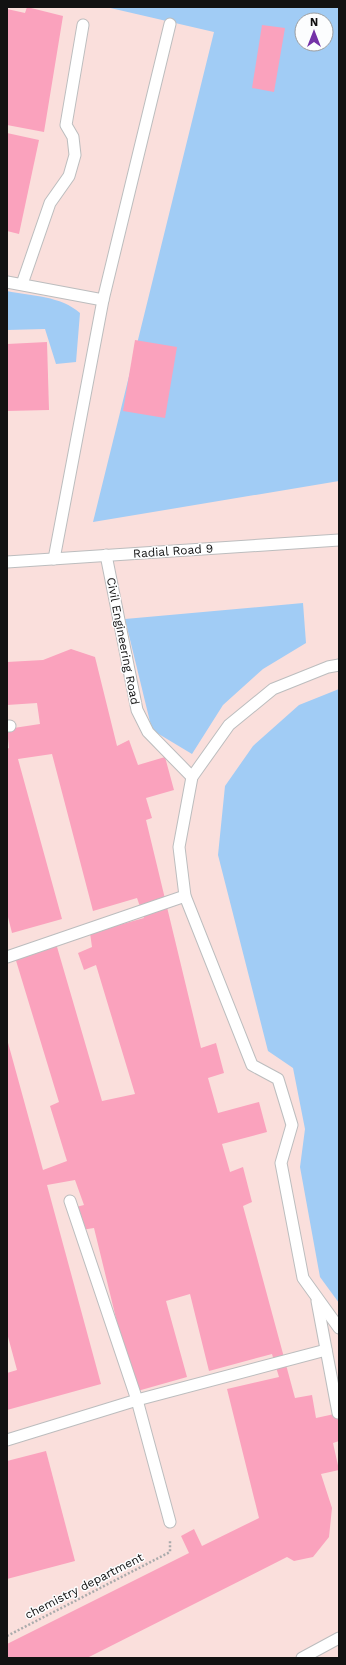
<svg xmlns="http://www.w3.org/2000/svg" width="346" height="1665" font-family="'Work Sans',sans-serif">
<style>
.education{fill:#fadfdc;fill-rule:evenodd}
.green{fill:#a1ccf5;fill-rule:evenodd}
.building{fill:#faa2bd}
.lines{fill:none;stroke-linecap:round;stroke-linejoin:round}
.lane-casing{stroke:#bcbdbe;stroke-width:13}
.path{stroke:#aaabac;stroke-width:2.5;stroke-dasharray:2 2;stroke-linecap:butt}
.lane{stroke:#fff;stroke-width:11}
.labels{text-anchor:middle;stroke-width:3;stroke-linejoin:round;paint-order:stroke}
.street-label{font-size:12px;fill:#121212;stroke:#fcfdfe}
</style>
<rect width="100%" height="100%" fill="#eff0f1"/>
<!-- education -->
<path class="education" d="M 7,7 L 339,7 L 339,1658 L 7,1658 ZM 302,20 L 326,20 L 326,44 L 302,44 Z"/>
<!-- green -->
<g class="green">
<path d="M 106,7 L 339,7 L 339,481 L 93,522 L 214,32 ZM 302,20 L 326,20 L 326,44 L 302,44 Z"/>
<path d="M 7,291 C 32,296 61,296 80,313 L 76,362 L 56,364 L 45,329 L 7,330 Z"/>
<path d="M 303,603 L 306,643 L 263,669 L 223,705 L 192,754 L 152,730 L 125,619 Z"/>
<path d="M 339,689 L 339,1303 L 320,1277 L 300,1167 L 305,1129 L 293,1068 L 268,1051 L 218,855 L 225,786 L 253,746 L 299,705 Z"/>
</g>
<!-- building -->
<g class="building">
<path d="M 27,7 L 63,16 L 44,132 L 7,125 L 7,9 L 25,13 Z"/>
<path d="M 262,25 L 285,28 L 274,92 L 252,88 Z"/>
<path d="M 7,133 L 39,140 L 19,234 L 7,231 Z"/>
<path d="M 135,340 L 177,347 L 165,418 L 123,411 Z"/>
<path d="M 47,342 L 49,410 L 7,411 L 7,344 Z"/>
<path d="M 71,649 L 95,657 L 117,746 L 129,740 L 138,765 L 165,757 L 174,790 L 146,798 L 152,818 L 146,820 L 201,1048 L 216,1043 L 224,1073 L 208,1078 L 218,1113 L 259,1102 L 267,1132 L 222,1144 L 230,1172 L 243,1167 L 252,1202 L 243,1206 L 295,1398 L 312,1395 L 316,1418 L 339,1413 L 339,1441 L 333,1443 L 339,1470 L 321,1474 L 332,1508 L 329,1537 L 313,1557 L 294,1561 L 287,1557 L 87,1658 L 7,1658 L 7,1644 L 189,1553 L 181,1536 L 194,1529 L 202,1546 L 259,1518 L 227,1389 L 279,1377 L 272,1354 L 209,1371 L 190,1294 L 166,1301 L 187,1377 L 134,1392 L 94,1228 L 81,1230 L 76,1207 L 84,1205 L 75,1180 L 47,1185 L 101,1384 L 7,1410 L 7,1373 L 17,1370 L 7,1333 L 7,1039 L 43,1170 L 67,1161 L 50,1106 L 59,1102 L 14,954 L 55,940 L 102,1101 L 135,1094 L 96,965 L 84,970 L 78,953 L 92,947 L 90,933 L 144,918 L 137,898 L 93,911 L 52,754 L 18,759 L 62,919 L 12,933 L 7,913 L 7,749 L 9,748 L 7,729 L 40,724 L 37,703 L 7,705 L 7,662 L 43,660 Z"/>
<path d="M 46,1451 L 75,1561 L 7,1579 L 7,1461 Z"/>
</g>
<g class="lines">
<defs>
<g id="lane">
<path d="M 7,282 L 103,300"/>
<path d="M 22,284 L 50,203 L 69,176 L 75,155 L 73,137 L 66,125 L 83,25"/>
<path d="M 106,555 L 137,710 L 148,732 L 192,777"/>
<path d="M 54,559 L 103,300 L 170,24"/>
<path d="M 7,562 L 339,540"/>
<path d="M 339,665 L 328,667 L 273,689 L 229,725 L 192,777 L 179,847 L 185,896 L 252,1065 L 278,1079 L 292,1125 L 281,1163 L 303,1278 L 339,1328"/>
<path d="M 7,726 L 10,726"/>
<path d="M 7,957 L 185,896"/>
<path d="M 70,1201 L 137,1400 L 326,1350"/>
<path d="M 317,1301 L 338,1413"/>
<path d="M 7,1440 L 137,1400 L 170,1522"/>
<path d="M 302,1658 L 339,1638"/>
</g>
</defs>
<!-- lane casing -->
<use href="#lane" class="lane-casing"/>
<!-- path -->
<path class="path" d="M 7,1636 L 170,1552 L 170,1540"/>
<!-- lane -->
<use href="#lane" class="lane"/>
</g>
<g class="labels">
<!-- street labels -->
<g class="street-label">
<text transform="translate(173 551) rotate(-4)" y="4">Radial Road 9</text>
<text transform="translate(123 641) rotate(79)" y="4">Civil Engineering Road</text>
<text transform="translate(84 1586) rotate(-27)" y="4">chemistry department</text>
</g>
</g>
<!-- border -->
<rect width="346" height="1665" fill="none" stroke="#121212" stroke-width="16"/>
<!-- north arrow -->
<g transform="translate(314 32)"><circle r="19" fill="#fcfdfe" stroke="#9e9fa0"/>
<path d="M0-3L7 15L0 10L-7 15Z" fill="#7432a7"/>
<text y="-6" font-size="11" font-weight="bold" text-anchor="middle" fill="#121212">N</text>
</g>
</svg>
